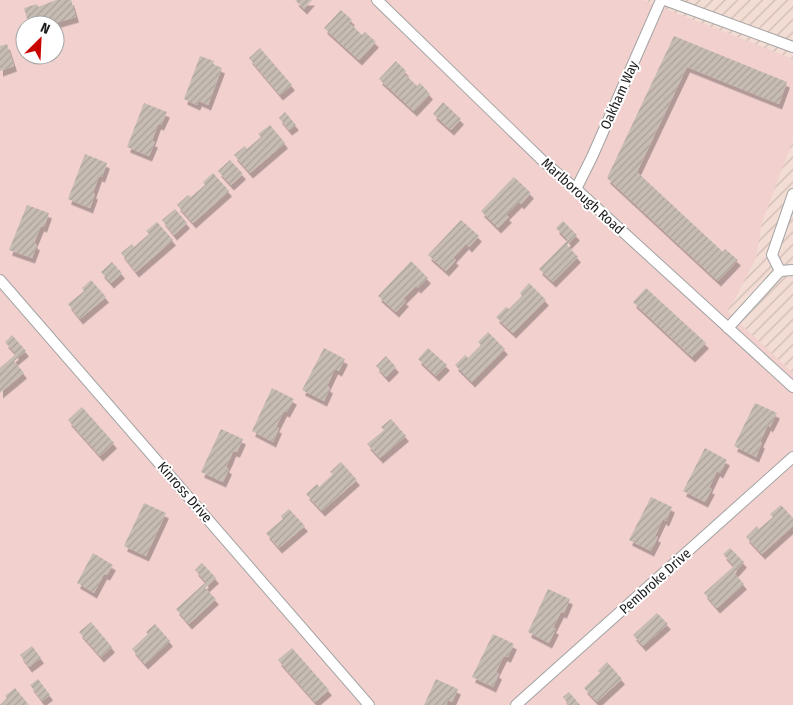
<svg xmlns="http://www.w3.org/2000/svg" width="793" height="705" font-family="'Fira Sans Condensed',sans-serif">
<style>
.commercial{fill:#f1d0ce;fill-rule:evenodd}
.military{fill:url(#military-furrows)}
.building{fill:url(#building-hatch);filter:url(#shadow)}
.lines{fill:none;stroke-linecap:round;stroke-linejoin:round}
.service-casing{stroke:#a3a3a3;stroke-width:12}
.service{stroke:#fff;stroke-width:10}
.labels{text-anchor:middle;stroke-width:4;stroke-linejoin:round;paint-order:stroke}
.street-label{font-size:14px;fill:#1c1c1c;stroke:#fff}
</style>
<defs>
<pattern id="military-furrows" width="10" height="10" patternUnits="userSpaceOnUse" patternTransform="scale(1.25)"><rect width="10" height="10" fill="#f2dcd3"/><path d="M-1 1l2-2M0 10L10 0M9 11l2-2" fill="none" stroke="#cfbcb5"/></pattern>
<pattern id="building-hatch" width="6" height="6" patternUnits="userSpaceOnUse" patternTransform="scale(1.25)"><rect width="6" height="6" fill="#c6bcb4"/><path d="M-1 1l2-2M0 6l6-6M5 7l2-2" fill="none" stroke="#aaa19a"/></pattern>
<filter id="shadow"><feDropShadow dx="3" dy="5.5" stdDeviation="0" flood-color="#0004"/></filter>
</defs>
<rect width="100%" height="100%" fill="#eeeae1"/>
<!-- commercial -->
<path class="commercial" d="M 0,0 L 793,0 L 793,705 L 0,705 ZM 25,25 L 55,25 L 55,55 L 25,55 Z"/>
<!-- military -->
<g class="military">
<path d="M 643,0 L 793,0 L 793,59 Z"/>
<path d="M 793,140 L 793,373 L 727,311 L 737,295 L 756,258 L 762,222 Z"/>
</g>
<!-- building -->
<g class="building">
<path d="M 56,0 L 71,0 L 76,17 L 48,25 L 29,25 L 24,8 L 37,4 L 38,7 Z"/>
<path d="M 295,0 L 312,0 L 304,9 Z"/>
<path d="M 341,10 L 352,20 L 349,23 L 356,29 L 362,35 L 365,32 L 376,42 L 359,60 L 324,28 Z"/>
<path d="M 674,36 L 787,82 L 779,104 L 687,67 L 637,172 L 723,252 L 725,249 L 738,260 L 718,281 L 607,178 Z"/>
<path d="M 7,44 L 14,66 L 0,71 L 0,46 Z"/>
<path d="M 260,48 L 292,85 L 280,95 L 249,58 Z"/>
<path d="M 200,56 L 214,61 L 213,64 L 222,68 L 208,105 L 199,101 L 197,105 L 184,99 Z"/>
<path d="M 396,61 L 406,71 L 404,74 L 411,80 L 417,86 L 420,83 L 430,94 L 414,111 L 379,79 Z"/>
<path d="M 443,102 L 461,119 L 451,130 L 433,114 Z"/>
<path d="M 144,103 L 167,112 L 161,125 L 158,124 L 152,141 L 155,142 L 149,156 L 127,147 Z"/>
<path d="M 285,112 L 296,125 L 289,130 L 279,118 Z"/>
<path d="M 270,125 L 285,143 L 250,173 L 234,155 L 245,146 L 247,149 L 261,137 L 258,134 Z"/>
<path d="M 85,154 L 107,163 L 102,177 L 99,176 L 93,193 L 95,194 L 90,208 L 68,199 Z"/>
<path d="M 230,160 L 243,174 L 231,185 L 218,171 Z"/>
<path d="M 213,173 L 229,191 L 193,223 L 177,205 L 188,195 L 191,197 L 205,185 L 203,182 Z"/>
<path d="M 514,177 L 531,193 L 521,204 L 519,202 L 506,215 L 509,217 L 498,228 L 481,211 Z"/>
<path d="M 27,205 L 49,213 L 44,227 L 41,226 L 34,243 L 37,245 L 32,258 L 9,250 Z"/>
<path d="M 175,209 L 187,223 L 174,235 L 162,220 Z"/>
<path d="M 461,220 L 479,236 L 469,247 L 466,244 L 453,258 L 456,260 L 446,271 L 428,255 Z"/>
<path d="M 563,221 L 577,235 L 567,245 L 578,257 L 553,282 L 539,269 L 568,240 L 556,228 Z"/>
<path d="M 157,222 L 173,240 L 136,272 L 121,253 L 132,244 L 134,247 L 149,234 L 146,231 Z"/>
<path d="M 411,261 L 428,278 L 418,288 L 416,286 L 403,299 L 406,301 L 396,312 L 378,296 Z"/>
<path d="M 112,262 L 122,273 L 111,283 L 101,272 Z"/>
<path d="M 91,280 L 106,297 L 80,319 L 68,304 L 84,291 L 82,288 Z"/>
<path d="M 529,283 L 546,300 L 513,333 L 496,317 L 506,307 L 509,309 L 522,296 L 520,293 Z"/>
<path d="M 646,288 L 706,343 L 692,357 L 633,302 Z"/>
<path d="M 488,332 L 505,349 L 472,382 L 455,365 L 465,355 L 468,358 L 481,345 L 478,342 Z"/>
<path d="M 12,335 L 26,351 L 14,361 L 24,373 L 0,393 L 0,368 L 16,354 L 5,342 Z"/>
<path d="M 324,348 L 345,359 L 339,371 L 335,369 L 327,386 L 330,388 L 324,401 L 302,390 Z"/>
<path d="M 428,348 L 447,365 L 436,376 L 418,359 Z"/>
<path d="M 386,356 L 396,367 L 386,377 L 376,366 Z"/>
<path d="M 272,388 L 294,399 L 287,412 L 284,411 L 276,427 L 279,428 L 273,442 L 252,431 Z"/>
<path d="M 755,403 L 777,413 L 770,427 L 768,425 L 760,442 L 762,443 L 756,457 L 734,446 Z"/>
<path d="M 82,407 L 114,443 L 100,456 L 68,420 Z"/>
<path d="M 391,419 L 406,436 L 380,458 L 367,444 L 384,430 L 381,427 Z"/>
<path d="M 221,429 L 243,439 L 237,452 L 233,451 L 230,459 L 226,467 L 229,469 L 223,482 L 201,472 Z"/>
<path d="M 705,448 L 727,460 L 720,473 L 717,471 L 709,488 L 712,489 L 705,502 L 683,491 Z"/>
<path d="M 341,462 L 357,480 L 322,511 L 306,494 L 317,484 L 319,487 L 333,474 L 330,472 Z"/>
<path d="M 651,497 L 672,507 L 666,521 L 663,519 L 655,536 L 658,537 L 651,551 L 629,540 Z"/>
<path d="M 144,503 L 166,513 L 146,556 L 124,546 Z"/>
<path d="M 781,505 L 793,518 L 793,526 L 762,554 L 746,537 L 757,526 L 759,529 L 773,517 L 770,514 Z"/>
<path d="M 289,509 L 305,526 L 279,548 L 266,533 L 283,519 L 281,516 Z"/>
<path d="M 730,548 L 744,562 L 734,573 L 744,584 L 717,608 L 704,593 L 734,566 L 723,554 Z"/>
<path d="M 93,553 L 113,565 L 107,575 L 104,574 L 94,593 L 77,583 Z"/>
<path d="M 202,563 L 216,578 L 205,588 L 216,599 L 189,624 L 176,609 L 206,582 L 195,570 Z"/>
<path d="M 548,589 L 570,599 L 564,613 L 561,612 L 553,628 L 556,629 L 549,643 L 528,632 Z"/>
<path d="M 657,613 L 668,624 L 643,646 L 633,635 Z"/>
<path d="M 91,622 L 112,647 L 101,657 L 79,632 Z"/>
<path d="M 155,624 L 170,641 L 145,664 L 132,649 L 148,634 L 146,632 Z"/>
<path d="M 493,634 L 514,644 L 508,657 L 504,656 L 496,672 L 499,674 L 493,687 L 472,677 Z"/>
<path d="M 32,646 L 41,658 L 29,667 L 20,655 Z"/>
<path d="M 292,648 L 329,690 L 315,702 L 278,660 Z"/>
<path d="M 607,662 L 622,679 L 597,702 L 584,688 L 600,673 L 598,671 Z"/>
<path d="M 38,679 L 50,695 L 42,701 L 30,685 Z"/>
<path d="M 436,679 L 458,689 L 452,702 L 448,700 L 446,705 L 424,705 Z"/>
<path d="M 15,688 L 29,705 L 0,705 L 7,698 L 5,696 Z"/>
<path d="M 569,692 L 580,705 L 569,705 L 563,697 Z"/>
</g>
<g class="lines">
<defs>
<g id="service">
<path d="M 377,0 L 543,161 L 576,189 L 793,387"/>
<path d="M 665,0 L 793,47"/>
<path d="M 576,189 L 592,157 L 661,0"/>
<path d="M 780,271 L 772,255 L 793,194"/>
<path d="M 0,280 L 369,705"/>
<path d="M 728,328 L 780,271 L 793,270"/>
<path d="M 516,705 L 793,457"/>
</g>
</defs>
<!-- service casing -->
<use href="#service" class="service-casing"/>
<!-- service -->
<use href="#service" class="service"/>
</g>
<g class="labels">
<!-- street labels -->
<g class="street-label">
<text transform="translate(619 95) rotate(-66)" y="5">Oakham Way</text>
<text transform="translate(583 196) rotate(42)" y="5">Marlborough Road</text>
<text transform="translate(185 492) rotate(49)" y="5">Kinross Drive</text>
<text transform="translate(655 581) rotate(-42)" y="5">Pembroke Drive</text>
</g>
</g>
<!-- north arrow -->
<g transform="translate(40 40) rotate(24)"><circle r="24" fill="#ffffff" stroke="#a4a4a4"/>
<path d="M0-4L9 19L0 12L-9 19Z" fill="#c80300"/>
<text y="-8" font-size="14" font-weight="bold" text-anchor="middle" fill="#1c1c1c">N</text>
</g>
</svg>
